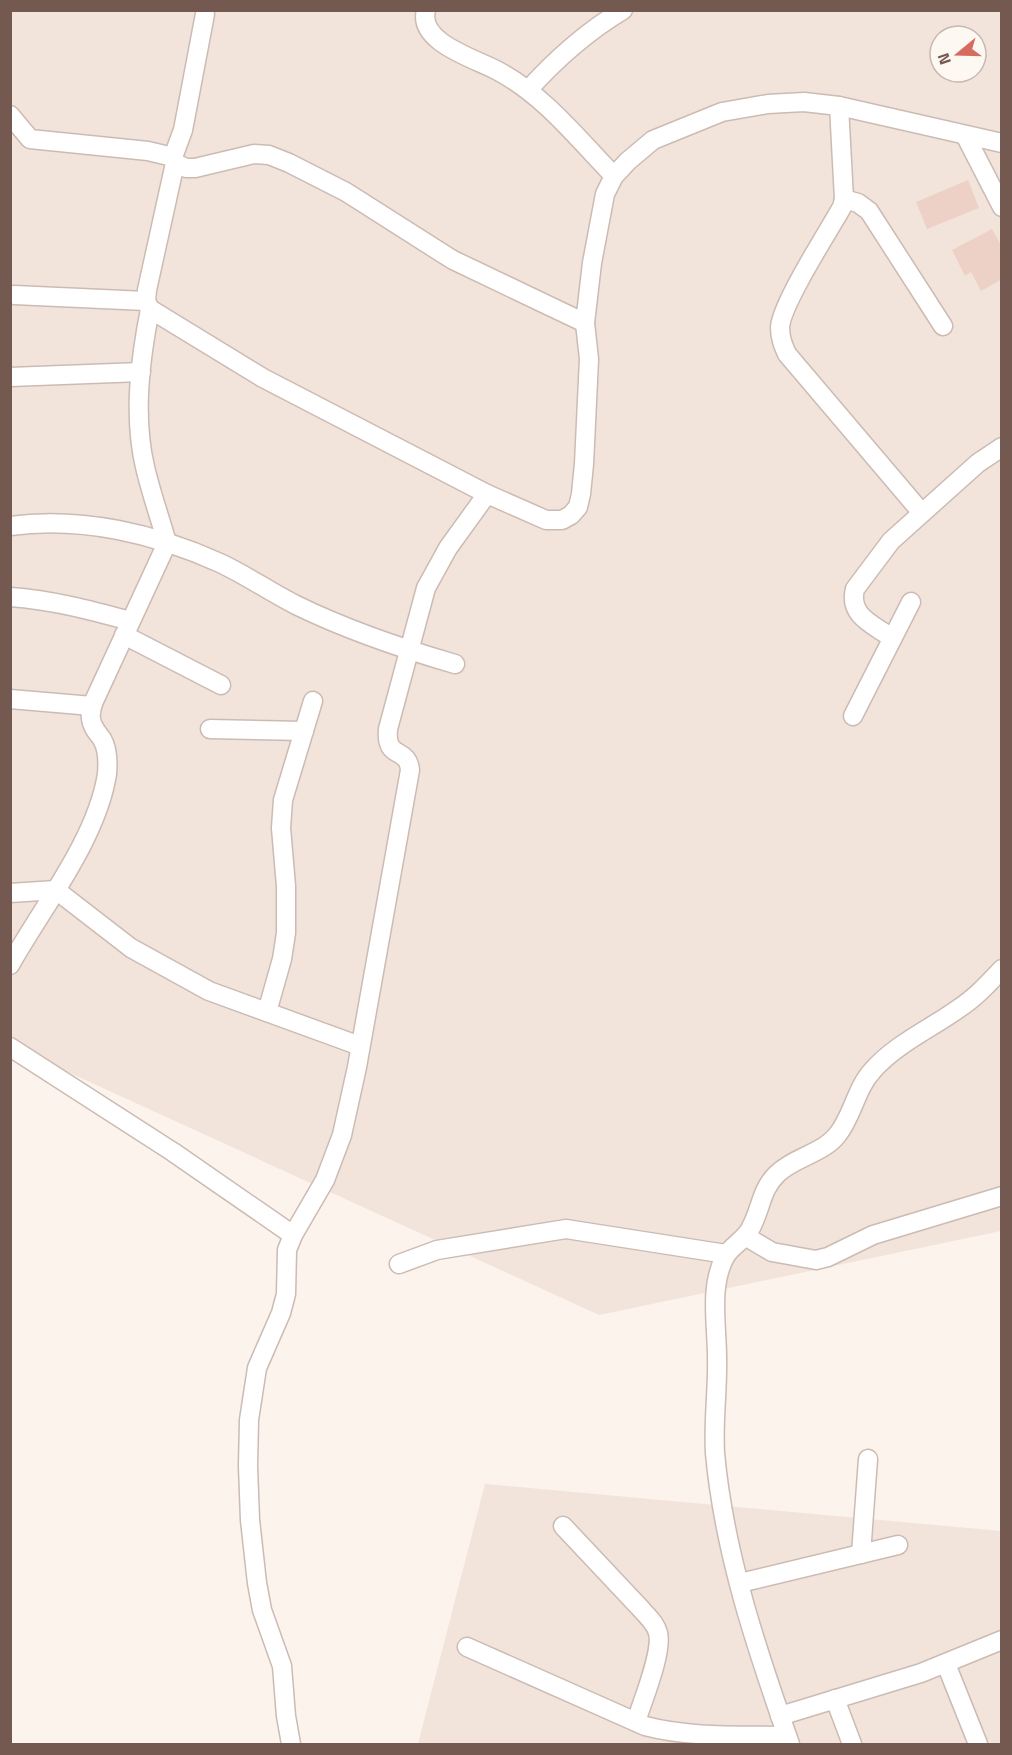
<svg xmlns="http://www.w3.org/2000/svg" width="1012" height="1755" font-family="'Titillium Web',sans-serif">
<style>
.residential{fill:#f2e4db;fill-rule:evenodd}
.building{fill:#edd1c7}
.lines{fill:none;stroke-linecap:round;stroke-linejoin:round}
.minor-casing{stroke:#ccbbb3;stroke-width:21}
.minor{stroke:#fff;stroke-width:18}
</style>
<rect width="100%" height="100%" fill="#fbf3ec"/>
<!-- residential -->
<g class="residential">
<path d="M 11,11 L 1001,11 L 1001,1231 L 599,1315 L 11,1046 ZM 940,36 L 976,36 L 976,72 L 940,72 Z"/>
<path d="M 485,1484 L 1001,1531 L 1001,1744 L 418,1744 Z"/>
</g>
<!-- building -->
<g class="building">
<path d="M 968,180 L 979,208 L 927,229 L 916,202 Z"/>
<path d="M 992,229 L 1002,247 L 1002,279 L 981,291 L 971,272 L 965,276 L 952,250 Z"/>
</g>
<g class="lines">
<defs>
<g id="minor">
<path d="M 426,10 C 417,43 477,59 498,71 C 545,96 578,139 614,176"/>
<path d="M 528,90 C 556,59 586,32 623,10"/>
<path d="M 839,106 L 844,199 L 842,207 C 828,232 782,303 780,327 C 780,338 783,345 787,354 L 922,513"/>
<path d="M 10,115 L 30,139 L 148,151 L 173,157 L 175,163 L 147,290 L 146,301 L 150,309 L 263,378 L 487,494 L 546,520 L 562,520 L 571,515 L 578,507 L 581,494 L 584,464 L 589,359 L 585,323 L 592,263 L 605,194 L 614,176 L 628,161 L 653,140 L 722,112 L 768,104 L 804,102 L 839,106 L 1002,143"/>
<path d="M 965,135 L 1002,207"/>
<path d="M 173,157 L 183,130 L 205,14"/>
<path d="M 175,163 L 186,168 L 195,168 L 254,154 L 269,155 L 289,163 L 346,192 L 453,260 L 585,323"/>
<path d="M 844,199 L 858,203 L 869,211 L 943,326"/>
<path d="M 14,295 L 146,301"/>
<path d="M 10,377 L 141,372"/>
<path d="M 10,526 C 81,516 156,534 220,563 C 246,575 270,592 296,605 C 347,630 400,648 455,664"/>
<path d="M 10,597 C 52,600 90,610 130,621"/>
<path d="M 124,635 L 221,685"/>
<path d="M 892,638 C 874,625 848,616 855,589 L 891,541 L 978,463 L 1002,447"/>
<path d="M 10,699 L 92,706"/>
<path d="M 853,716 L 911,602"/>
<path d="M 210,729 L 304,731"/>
<path d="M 10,893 L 56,890 L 131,948 L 209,991 L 360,1046"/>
<path d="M 10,965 C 42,908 97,839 107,774 C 108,762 108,749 102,739 C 97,732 92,727 91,719 C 90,713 92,706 94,701 L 167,543 C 160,518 151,493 145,467 C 133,416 140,360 150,309"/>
<path d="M 267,1012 L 282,959 L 286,933 L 286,886 L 281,828 L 283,800 L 313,701"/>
<path d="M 10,1047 L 173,1152 L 293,1235"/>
<path d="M 745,1236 L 772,1252 L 816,1260 L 828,1257 L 873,1235 L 1002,1196"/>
<path d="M 399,1264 L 437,1250 L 566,1229 L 726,1254"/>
<path d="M 563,1526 L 642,1610 C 648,1617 656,1624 658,1633 C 663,1652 642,1702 636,1722"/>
<path d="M 861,1554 L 868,1459"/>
<path d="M 740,1583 L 898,1545"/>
<path d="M 467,1647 L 645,1726 C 691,1738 740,1735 787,1736"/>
<path d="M 946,1664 L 978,1744"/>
<path d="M 835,1699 L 852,1744"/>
<path d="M 780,1716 L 921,1673 L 1002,1640"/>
<path d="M 291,1744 L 286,1716 L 282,1666 L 262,1610 L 257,1583 L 250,1520 L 248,1466 L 249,1420 L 257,1368 L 281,1313 L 286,1294 L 287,1250 L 293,1235 L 325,1180 L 342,1135 L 357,1067 L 410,770 C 408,746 385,761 388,729 L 426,588 L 448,548 L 487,494"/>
<path d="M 790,1744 C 757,1650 724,1553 715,1453 C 713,1421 718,1388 717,1357 C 717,1325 709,1286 725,1257 C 730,1247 743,1241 749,1231 C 761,1212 760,1190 777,1174 C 794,1157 823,1154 838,1134 C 853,1115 856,1088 873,1070 C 896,1044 930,1029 958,1009 C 975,998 988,984 1002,969"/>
</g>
</defs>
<!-- minor casing -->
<use href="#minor" class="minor-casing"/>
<!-- minor -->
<use href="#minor" class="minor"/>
</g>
<!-- border -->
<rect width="1012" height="1755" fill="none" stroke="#745951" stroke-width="24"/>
<!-- north arrow -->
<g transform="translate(958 54) rotate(251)"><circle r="28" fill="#fdf8f2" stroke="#c6b8b2" stroke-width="1.5"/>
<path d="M0-4.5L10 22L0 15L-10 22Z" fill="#d66b60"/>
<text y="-9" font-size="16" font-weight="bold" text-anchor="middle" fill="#745951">N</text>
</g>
</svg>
